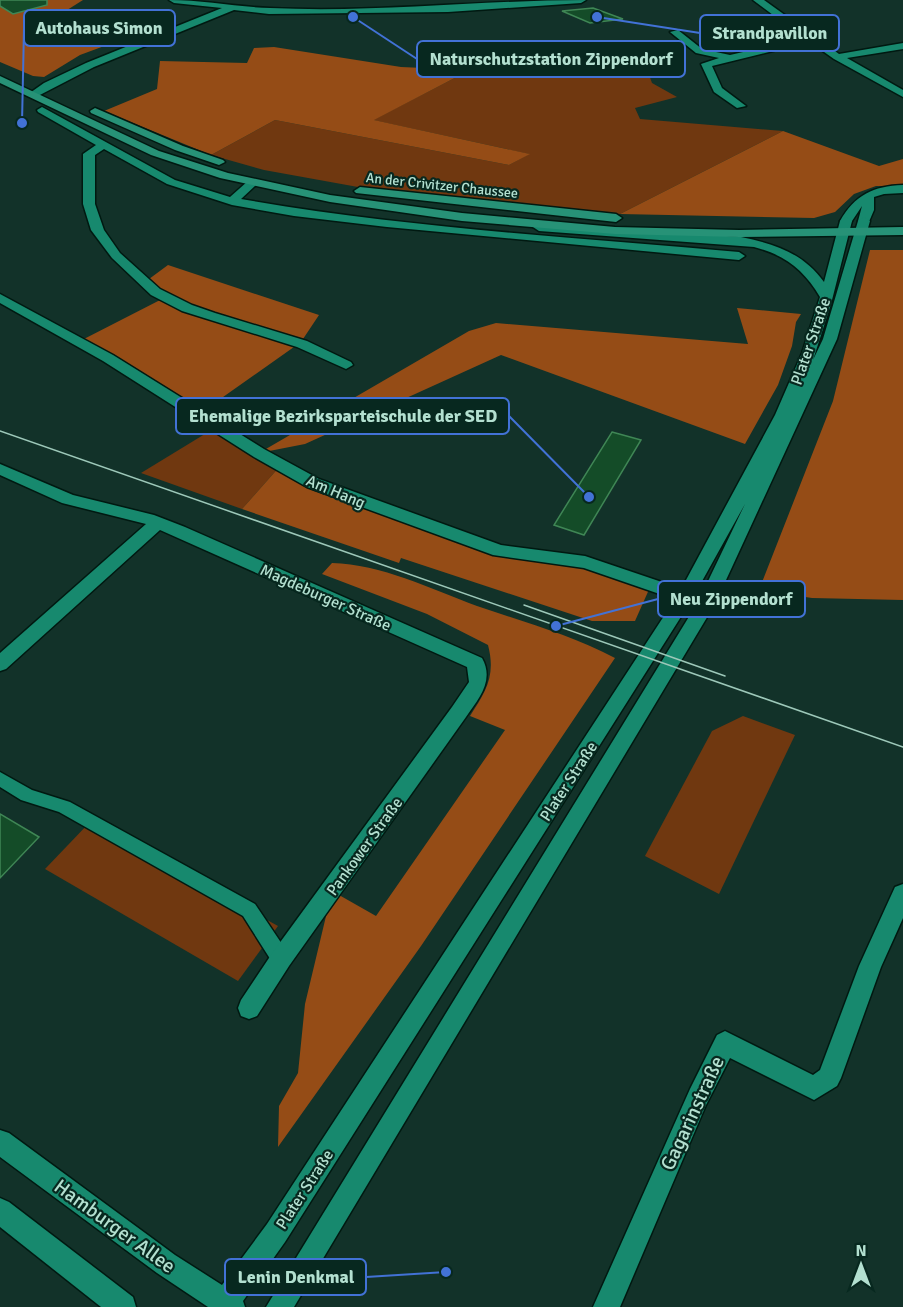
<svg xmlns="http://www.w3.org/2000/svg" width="903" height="1307" font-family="Signika,sans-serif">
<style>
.green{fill:#703810}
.forest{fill:#954c16}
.building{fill:#144c28;stroke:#3f8655;stroke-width:1.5}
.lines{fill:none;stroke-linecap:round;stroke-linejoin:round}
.pedestrian-casing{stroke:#001911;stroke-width:3}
.minor-casing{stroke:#001911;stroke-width:3}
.tertiary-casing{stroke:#001911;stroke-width:3}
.primary-casing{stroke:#001911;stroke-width:3}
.pedestrian{fill:#17896e;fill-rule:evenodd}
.minor{fill:#17896e;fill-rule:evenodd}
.tertiary{fill:#17896e;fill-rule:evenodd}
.primary{fill:#279277;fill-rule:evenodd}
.tram{stroke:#9dc8b9;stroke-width:1.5}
.labels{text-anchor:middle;stroke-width:4.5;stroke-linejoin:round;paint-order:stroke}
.far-street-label{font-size:14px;fill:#b3e0d0;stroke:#07281f}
.street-label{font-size:16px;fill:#b3e0d0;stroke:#07281f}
.near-street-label{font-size:20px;fill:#b3e0d0;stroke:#07281f}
.leader{fill:none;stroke:#4272d6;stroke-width:2}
.callout-dot{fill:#4272d6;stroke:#07281f;stroke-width:2}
.callout{fill:#07281f;stroke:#4272d6;stroke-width:2}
.callout-label{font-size:18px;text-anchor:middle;font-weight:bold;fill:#b3e0d0}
</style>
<rect width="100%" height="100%" fill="#123229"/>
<!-- green -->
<g class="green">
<path d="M 638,44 L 652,83 L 677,97 L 635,108 L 640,119 L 783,131 L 620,214 L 369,189 L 264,170 L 211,155 L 275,120 L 509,165 L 529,154 L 373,120 L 517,46 Z"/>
<path d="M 218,426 L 281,465 L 242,509 L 141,473 Z"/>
<path d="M 743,716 L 795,735 L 719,894 L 645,856 L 712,731 Z"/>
<path d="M 90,822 L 278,926 L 238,981 L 45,869 Z"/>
</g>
<!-- forest -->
<g class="forest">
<path d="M 0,0 L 83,0 L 37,29 L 77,37 L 92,27 L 142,39 L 107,45 L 80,55 L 44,77 L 33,76 L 0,62 Z"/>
<path d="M 274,47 L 401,67 L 470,70 L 374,120 L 530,154 L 509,165 L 275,120 L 211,155 L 104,111 L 157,89 L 160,61 L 247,63 L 254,48 Z"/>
<path d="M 783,131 L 879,166 L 903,159 L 903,186 L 876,186 L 854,194 L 835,212 L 814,218 L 620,214 Z"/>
<path d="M 870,250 L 903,250 L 903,600 L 812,598 L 759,590 L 833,401 Z"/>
<path d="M 168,265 L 319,315 L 301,342 L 199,414 L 80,341 L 164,298 L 145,282 Z"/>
<path d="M 737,308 L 801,314 L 796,322 L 792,346 L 778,385 L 745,444 L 501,355 L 305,444 L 259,453 L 469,331 L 496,323 L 748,344 Z"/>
<path d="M 281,465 L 498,551 L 585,562 L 651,585 L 635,621 L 592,621 L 401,558 L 399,563 L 242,509 Z"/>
<path d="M 332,563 C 381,564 431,589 477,606 C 524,622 571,635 615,658 L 421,946 L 278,1147 L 279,1106 L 298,1073 L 305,1004 L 332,891 L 376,916 L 505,730 L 470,716 C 486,691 496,676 488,645 L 427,614 L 322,574 Z"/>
</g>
<!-- building -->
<g class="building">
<path d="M 0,0 L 47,0 L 47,5 L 13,14 L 0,6 Z"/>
<path d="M 593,8 L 623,19 L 590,23 L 562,11 Z"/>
<path d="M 612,432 L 641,440 L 584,535 L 554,525 Z"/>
<path d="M 0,814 L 39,837 L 0,878 Z"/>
</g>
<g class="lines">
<defs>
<path id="pedestrian" d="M 0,772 L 32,790 L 70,802 L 255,904 L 288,953 L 290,959 L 288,965 L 281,968 L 274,965 L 243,916 L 59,812 L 21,800 L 0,787 Z"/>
<g id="minor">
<path d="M 169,0 C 203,0 236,7 270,8 C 375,13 480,0 586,0 L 581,3 L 448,12 L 269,14 L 234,10 L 94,67 L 36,97 L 27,95 L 44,83 L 86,63 L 222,8 L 174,3 Z"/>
<path d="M 753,0 L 764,0 L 839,54 L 903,43 L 903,49 L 847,58 L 903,90 L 903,97 L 834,59 L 810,42 L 712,66 L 722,88 L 746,106 L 737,108 L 714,92 L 701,64 L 719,58 L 696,53 L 670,32 L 678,30 L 702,49 L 730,55 L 804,38 Z"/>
<path d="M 42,107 L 175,180 L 230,197 L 248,181 L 256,181 L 256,185 L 241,199 C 405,228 573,237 739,252 L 745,256 L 739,260 L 387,227 L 294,216 L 232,205 L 167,184 L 104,149 L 95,155 L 95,204 L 104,230 L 120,253 L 160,289 L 192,305 L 215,313 L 307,341 L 351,362 L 353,365 L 346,369 L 297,347 L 182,311 L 151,295 L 112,258 L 91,230 L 83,204 L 83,154 L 96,145 L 38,112 L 37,110 Z"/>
<path d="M 903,185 L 903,193 L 884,194 L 874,197 L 874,210 L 868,224 L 864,225 L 858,221 L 862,206 L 850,224 L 846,225 L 840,221 C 855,195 873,186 903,185 Z"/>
<path d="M 0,294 L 113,355 L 264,449 L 319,479 L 501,545 L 585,556 L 712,599 L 715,604 L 712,609 L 706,610 L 584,568 L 493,555 L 307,487 L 254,457 L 103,361 L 0,303 Z"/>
<path d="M 0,464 L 73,495 L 154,515 L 185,527 L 482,658 C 495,681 478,699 466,717 L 289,966 L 257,1016 L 249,1019 L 241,1016 L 238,1008 L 241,1000 L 273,952 L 452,707 L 469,682 L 467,667 L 160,530 L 6,669 L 0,671 L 0,653 L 146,524 L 62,503 L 0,475 Z"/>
<path d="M 903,884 L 903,918 L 881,967 L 841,1078 L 837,1086 L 814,1100 L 730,1058 L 706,1105 L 620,1307 L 593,1307 L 690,1089 L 717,1035 L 725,1031 L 813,1075 L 820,1070 L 859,966 L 895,887 Z"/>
</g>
<g id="tertiary">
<path d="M 846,217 L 852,221 L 831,304 L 813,360 L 823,339 L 858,221 L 864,217 L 870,221 L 837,339 L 715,604 L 294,1307 L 266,1307 L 698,602 L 745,504 L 691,601 L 285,1242 L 243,1301 L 245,1307 L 208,1307 L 157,1273 L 0,1157 L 0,1130 L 9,1133 L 175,1255 L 222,1285 L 267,1224 L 679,593 L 775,415 L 802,353 L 820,297 C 804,270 785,255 754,247 L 539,231 L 533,227 L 539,223 L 741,237 C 775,244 803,253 824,282 L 840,221 Z"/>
<path d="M 0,1198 L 9,1202 L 133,1297 L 136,1307 L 101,1307 L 0,1227 Z"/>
</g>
<g id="primary">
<path d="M 0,76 L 159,151 L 228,173 L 330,195 L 462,213 L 615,227 L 739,230 L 903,227 L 903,235 L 739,237 L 615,234 L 462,221 L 330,202 L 220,178 L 151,155 L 0,83 Z"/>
<path d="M 95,108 L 183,146 L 223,160 L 225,162 L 219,165 L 175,150 L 91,113 L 90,111 Z"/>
<path d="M 360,187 L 616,214 L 622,218 L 616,222 L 356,193 L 354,191 Z"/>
</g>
</defs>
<!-- pedestrian casing -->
<use href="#pedestrian" class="pedestrian-casing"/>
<!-- minor casing -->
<use href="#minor" class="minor-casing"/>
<!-- tertiary casing -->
<use href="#tertiary" class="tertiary-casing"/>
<!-- primary casing -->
<use href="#primary" class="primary-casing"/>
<!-- pedestrian -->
<use href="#pedestrian" class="pedestrian"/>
<!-- minor -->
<use href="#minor" class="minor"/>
<!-- tertiary -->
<use href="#tertiary" class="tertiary"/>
<!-- primary -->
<use href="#primary" class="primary"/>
<!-- tram -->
<g class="tram">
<path d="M 0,431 L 903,747"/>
<path d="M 524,605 L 725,676"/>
</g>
</g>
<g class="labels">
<!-- far-street labels -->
<g class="far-street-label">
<text transform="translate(442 185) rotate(6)" y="5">An der Crivitzer Chaussee</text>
</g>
<!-- street labels -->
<g class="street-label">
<text transform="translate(810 341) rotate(-71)" y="6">Plater Straße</text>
<text transform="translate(336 491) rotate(23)" y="6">Am Hang</text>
<text transform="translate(326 597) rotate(24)" y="6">Magdeburger Straße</text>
<text transform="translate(568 781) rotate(-57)" y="6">Plater Straße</text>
<text transform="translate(364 846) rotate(-54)" y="6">Pankower Straße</text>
<text transform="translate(304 1189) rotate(-57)" y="6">Plater Straße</text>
</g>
<!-- near-street labels -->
<g class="near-street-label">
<text transform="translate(692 1113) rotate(-65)" y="7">Gagarinstraße</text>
<text transform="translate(115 1226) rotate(36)" y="7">Hamburger Allee</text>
</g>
</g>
<!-- callouts -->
<path class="leader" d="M22 123L24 28M597 17L700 33M353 17L417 59M589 497L509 416M556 626L658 599M446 1272L366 1277"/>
<g class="callout-dot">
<circle cx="22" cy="123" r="6"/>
<circle cx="597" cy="17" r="6"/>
<circle cx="353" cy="17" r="6"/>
<circle cx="589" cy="497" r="6"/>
<circle cx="556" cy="626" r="6"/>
<circle cx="446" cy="1272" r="6"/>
</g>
<g class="callout">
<rect x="24" y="10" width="151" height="36" rx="6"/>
<rect x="700" y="15" width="139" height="36" rx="6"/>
<rect x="417" y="41" width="268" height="36" rx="6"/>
<rect x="176" y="398" width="333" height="36" rx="6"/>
<rect x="658" y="581" width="147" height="36" rx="6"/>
<rect x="225" y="1259" width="141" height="36" rx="6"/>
</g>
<g class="callout-label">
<text x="99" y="34">Autohaus Simon</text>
<text x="770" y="39">Strandpavillon</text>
<text x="551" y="65">Naturschutzstation Zippendorf</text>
<text x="343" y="422">Ehemalige Bezirksparteischule der SED</text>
<text x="731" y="605">Neu Zippendorf</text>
<text x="296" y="1283">Lenin Denkmal</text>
</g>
<!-- north arrow -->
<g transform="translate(861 1265)" stroke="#07281f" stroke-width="4.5" paint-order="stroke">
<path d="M0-4.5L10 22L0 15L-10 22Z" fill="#b3e0d0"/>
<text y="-9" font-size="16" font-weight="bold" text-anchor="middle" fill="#b3e0d0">N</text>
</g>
</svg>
